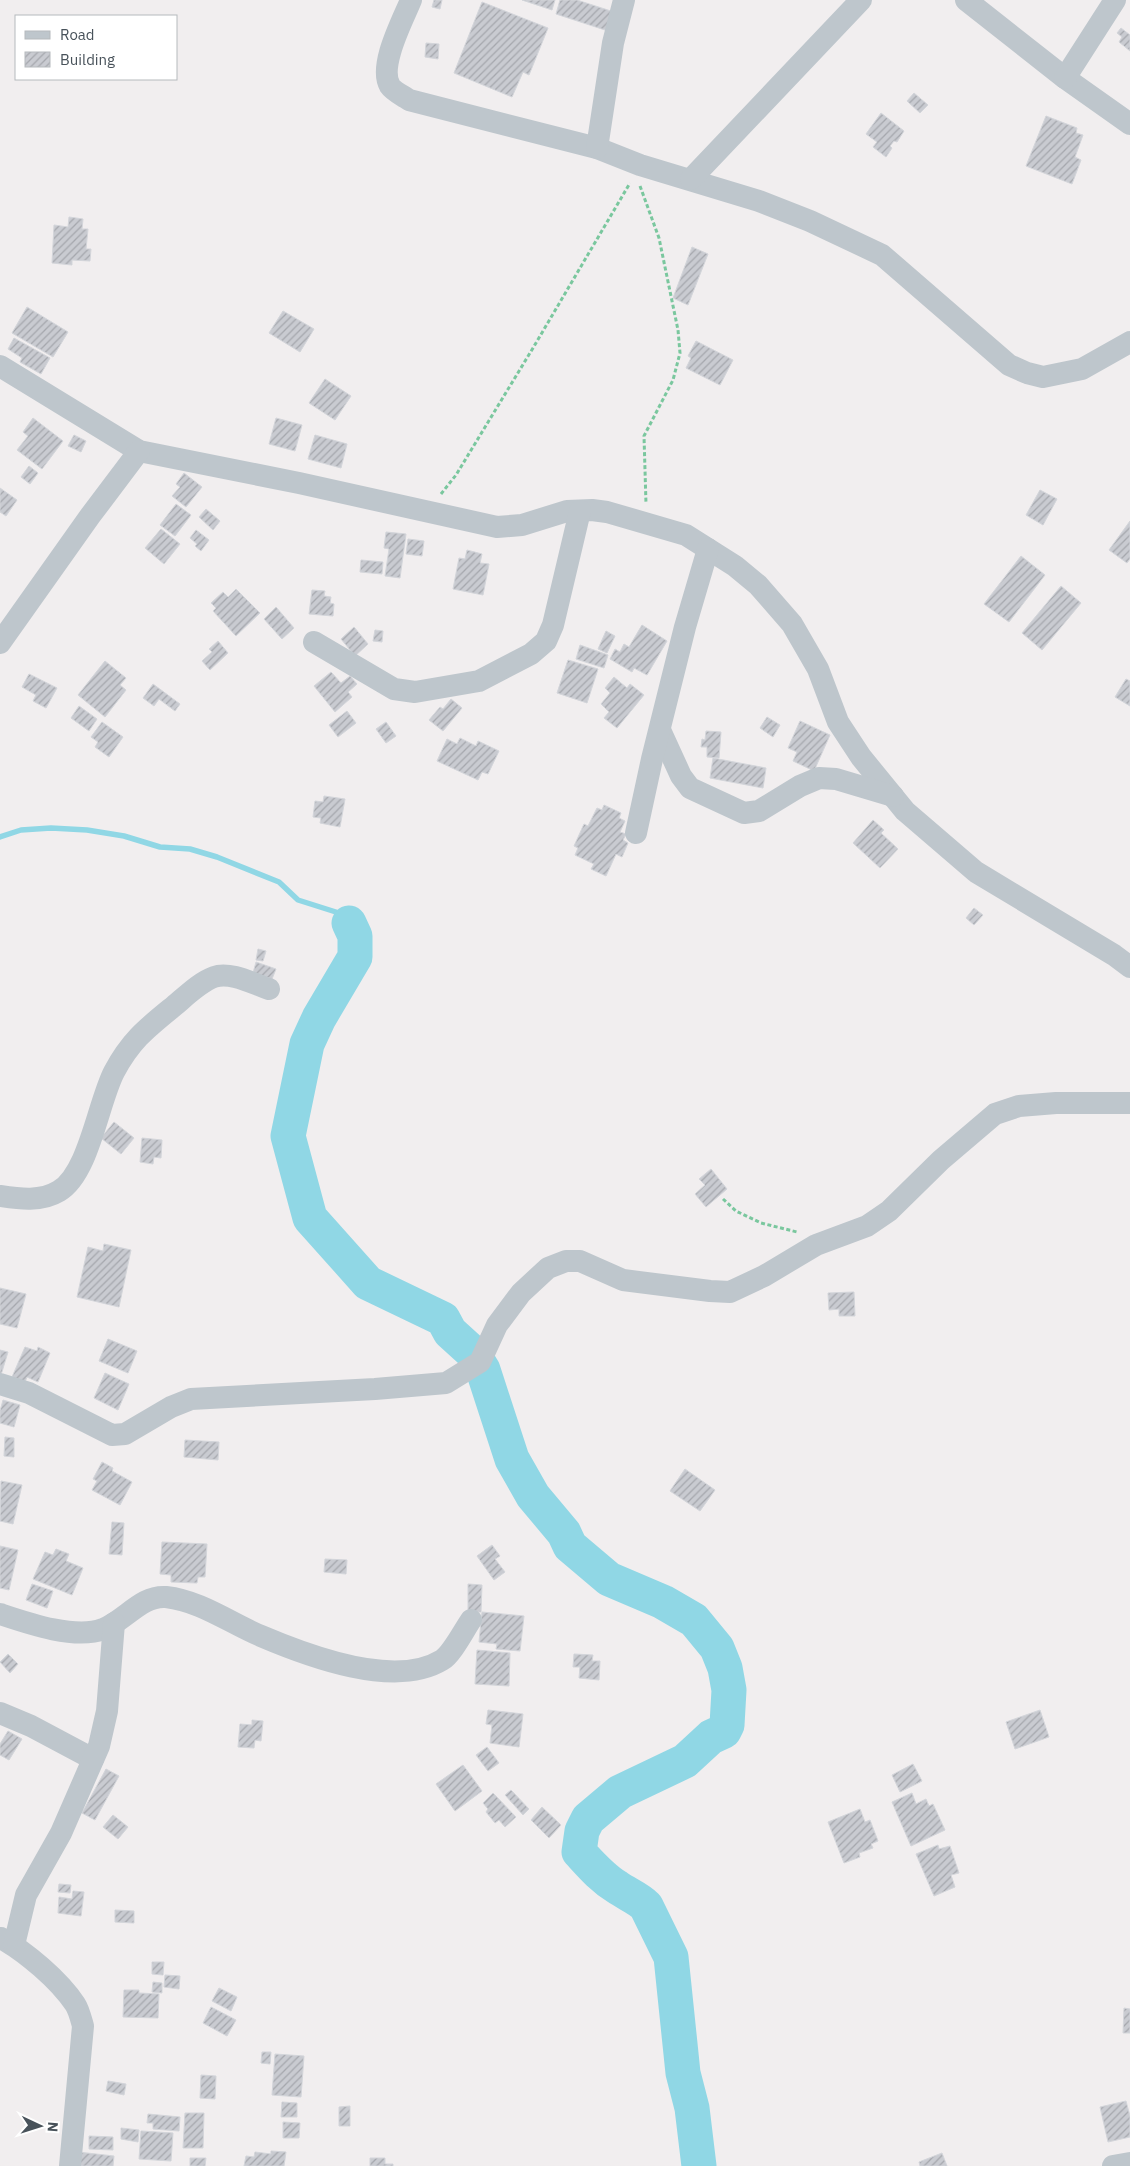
<svg xmlns="http://www.w3.org/2000/svg" width="1130" height="2166" font-family="'IBM Plex Sans',sans-serif">
<style>
.lines{fill:none;stroke-linecap:round;stroke-linejoin:round}
.stream{stroke:#90d7e5;stroke-width:5.5}
.river{stroke:#90d7e5;stroke-width:35}
.building{fill:url(#building-hatch);stroke:#d3d5da}
.path{stroke:#7ac79e;stroke-width:3;stroke-dasharray:4 2.5;stroke-linecap:butt}
.street{stroke:#bec6cc;stroke-width:22}
</style>
<defs>
<pattern id="building-hatch" width="6" height="6" patternUnits="userSpaceOnUse" patternTransform="scale(1.25)"><rect width="6" height="6" fill="#c9cbd1"/><path d="M-1 1l2-2M0 6l6-6M5 7l2-2" fill="none" stroke="#a5a7ad"/></pattern>
</defs>
<rect width="100%" height="100%" fill="#f1eeef"/>
<g class="lines">
<!-- stream -->
<path class="stream" d="M 0,837 L 21,830 L 51,828 L 87,830 L 124,836 L 160,847 L 190,849 L 217,857 L 279,882 L 298,900 L 339,913 L 349,923"/>
<!-- river -->
<path class="river" d="M 349,923 L 355,936 L 355,957 L 319,1018 L 307,1044 L 288,1136 L 310,1218 L 368,1283 L 443,1319 L 450,1332 L 472,1352 L 483,1370 L 512,1459 L 533,1496 L 564,1533 L 570,1546 L 609,1579 L 663,1602 L 694,1620 L 717,1648 L 725,1668 L 729,1690 L 727,1725 L 724,1731 L 711,1737 L 685,1761 L 620,1792 L 588,1819 L 582,1831 L 579,1852 C 591,1865 602,1878 617,1887 C 627,1894 638,1898 646,1906 L 671,1957 L 683,2073 L 692,2108 L 699,2166"/>
</g>
<!-- building -->
<g class="building">
<path d="M 434,0 L 442,0 L 440,9 L 432,7 Z"/>
<path d="M 522,0 L 555,0 L 552,10 Z"/>
<path d="M 560,0 L 577,0 L 614,12 L 608,31 L 556,14 Z"/>
<path d="M 482,2 L 548,28 L 529,75 L 523,72 L 512,97 L 454,73 Z"/>
<path d="M 1121,28 L 1130,35 L 1130,51 L 1119,42 L 1122,37 L 1117,33 Z"/>
<path d="M 426,43 L 439,44 L 438,59 L 425,57 Z"/>
<path d="M 914,93 L 928,105 L 920,113 L 907,101 Z"/>
<path d="M 881,113 L 904,131 L 897,142 L 894,141 L 890,146 L 892,148 L 886,157 L 873,147 L 877,142 L 866,134 Z"/>
<path d="M 1046,116 L 1077,128 L 1076,133 L 1083,135 L 1075,157 L 1081,160 L 1072,184 L 1026,166 Z"/>
<path d="M 69,217 L 83,219 L 82,229 L 88,229 L 86,249 L 91,249 L 90,261 L 72,260 L 72,265 L 52,263 L 54,225 L 68,227 Z"/>
<path d="M 692,247 L 708,254 L 688,305 L 673,298 Z"/>
<path d="M 27,307 L 68,332 L 53,357 L 12,333 Z"/>
<path d="M 283,311 L 314,329 L 300,352 L 269,333 Z"/>
<path d="M 14,338 L 50,358 L 41,374 L 20,362 L 22,358 L 8,349 Z"/>
<path d="M 696,341 L 733,360 L 720,385 L 686,368 L 691,358 L 688,356 Z"/>
<path d="M 325,379 L 351,396 L 335,420 L 309,403 Z"/>
<path d="M 33,418 L 63,441 L 42,469 L 17,450 L 28,436 L 23,432 Z"/>
<path d="M 276,418 L 302,425 L 295,451 L 269,444 Z"/>
<path d="M 74,435 L 86,441 L 81,452 L 68,446 Z"/>
<path d="M 315,435 L 347,444 L 341,468 L 308,459 Z"/>
<path d="M 29,466 L 38,473 L 30,484 L 21,477 Z"/>
<path d="M 184,473 L 202,487 L 186,507 L 172,496 L 180,487 L 176,484 Z"/>
<path d="M 0,488 L 17,500 L 6,516 L 0,512 Z"/>
<path d="M 1040,490 L 1057,499 L 1043,525 L 1026,515 Z"/>
<path d="M 176,504 L 191,515 L 175,536 L 160,525 Z"/>
<path d="M 206,509 L 220,521 L 213,530 L 199,517 Z"/>
<path d="M 1130,521 L 1130,559 L 1127,563 L 1109,550 Z"/>
<path d="M 161,529 L 180,544 L 164,564 L 145,548 Z"/>
<path d="M 196,530 L 209,540 L 201,551 L 195,546 L 197,544 L 190,538 Z"/>
<path d="M 386,532 L 406,534 L 400,578 L 385,576 L 389,549 L 384,548 Z"/>
<path d="M 408,539 L 424,541 L 422,556 L 406,554 Z"/>
<path d="M 467,550 L 482,554 L 480,563 L 489,564 L 483,595 L 453,589 L 459,558 L 465,559 Z"/>
<path d="M 1021,556 L 1045,575 L 1009,622 L 984,604 Z"/>
<path d="M 361,560 L 383,562 L 382,574 L 360,572 Z"/>
<path d="M 1061,586 L 1081,603 L 1042,650 L 1022,633 Z"/>
<path d="M 236,589 L 260,613 L 236,636 L 213,611 L 216,608 L 211,603 L 223,592 L 228,597 Z"/>
<path d="M 312,590 L 325,591 L 324,596 L 331,597 L 330,603 L 334,604 L 333,616 L 309,614 Z"/>
<path d="M 276,607 L 294,628 L 282,639 L 264,619 Z"/>
<path d="M 642,625 L 667,641 L 647,675 L 634,668 L 632,672 L 610,659 L 615,649 L 620,652 L 624,644 L 629,647 Z"/>
<path d="M 354,627 L 368,644 L 355,656 L 341,639 Z"/>
<path d="M 375,630 L 383,631 L 382,642 L 373,641 Z"/>
<path d="M 606,631 L 615,636 L 607,653 L 598,649 Z"/>
<path d="M 218,641 L 228,653 L 210,670 L 202,661 L 212,652 L 209,649 Z"/>
<path d="M 580,645 L 608,655 L 604,668 L 576,659 Z"/>
<path d="M 568,660 L 598,669 L 587,703 L 557,693 Z"/>
<path d="M 105,661 L 126,678 L 120,685 L 126,690 L 105,717 L 78,695 Z"/>
<path d="M 331,672 L 341,683 L 350,676 L 357,684 L 348,692 L 352,697 L 335,712 L 314,686 Z"/>
<path d="M 29,674 L 57,688 L 46,708 L 33,701 L 36,695 L 22,687 Z"/>
<path d="M 614,677 L 627,688 L 630,684 L 644,695 L 617,728 L 604,718 L 609,712 L 601,704 L 610,693 L 605,688 Z"/>
<path d="M 1126,679 L 1130,681 L 1130,706 L 1115,697 Z"/>
<path d="M 153,684 L 180,704 L 175,711 L 159,699 L 154,706 L 143,698 Z"/>
<path d="M 451,699 L 462,708 L 443,731 L 429,720 L 440,707 L 443,709 Z"/>
<path d="M 79,706 L 97,719 L 89,731 L 71,718 Z"/>
<path d="M 347,711 L 356,723 L 338,737 L 329,725 Z"/>
<path d="M 767,717 L 780,725 L 773,737 L 760,728 Z"/>
<path d="M 800,721 L 830,735 L 814,771 L 793,761 L 797,752 L 788,748 Z"/>
<path d="M 102,722 L 123,737 L 109,757 L 95,747 L 98,742 L 91,737 Z"/>
<path d="M 386,722 L 396,736 L 386,743 L 376,729 Z"/>
<path d="M 706,731 L 721,732 L 719,758 L 707,757 L 707,747 L 701,747 L 702,739 L 705,740 Z"/>
<path d="M 460,738 L 476,746 L 478,741 L 499,751 L 488,774 L 482,772 L 478,780 L 437,761 L 447,739 L 457,744 Z"/>
<path d="M 713,758 L 766,768 L 763,788 L 710,778 Z"/>
<path d="M 324,796 L 345,799 L 340,827 L 320,823 L 321,818 L 313,817 L 315,801 L 323,802 Z"/>
<path d="M 604,805 L 621,813 L 619,818 L 625,821 L 620,832 L 626,834 L 623,840 L 628,843 L 622,857 L 616,854 L 606,876 L 591,869 L 594,864 L 575,855 L 578,848 L 574,846 L 584,824 L 588,826 L 597,808 L 602,810 Z"/>
<path d="M 873,820 L 884,830 L 881,833 L 898,849 L 880,868 L 853,843 Z"/>
<path d="M 974,908 L 983,915 L 974,925 L 966,918 Z"/>
<path d="M 258,949 L 266,951 L 263,961 L 256,960 Z"/>
<path d="M 256,962 L 276,969 L 272,979 L 253,973 Z"/>
<path d="M 114,1122 L 134,1138 L 121,1154 L 101,1138 Z"/>
<path d="M 142,1138 L 162,1140 L 161,1158 L 154,1157 L 153,1164 L 140,1162 Z"/>
<path d="M 711,1169 L 727,1189 L 706,1207 L 695,1194 L 705,1185 L 699,1179 Z"/>
<path d="M 104,1244 L 131,1250 L 119,1307 L 77,1297 L 88,1247 L 103,1251 Z"/>
<path d="M 0,1288 L 26,1294 L 17,1328 L 0,1324 Z"/>
<path d="M 854,1292 L 855,1316 L 839,1316 L 839,1309 L 829,1310 L 828,1293 Z"/>
<path d="M 108,1339 L 137,1351 L 128,1373 L 99,1361 Z"/>
<path d="M 25,1347 L 37,1351 L 38,1347 L 50,1353 L 38,1382 L 27,1377 L 25,1382 L 12,1377 Z"/>
<path d="M 0,1350 L 8,1352 L 1,1375 L 0,1375 Z"/>
<path d="M 105,1373 L 129,1384 L 118,1410 L 94,1398 Z"/>
<path d="M 3,1400 L 20,1405 L 14,1427 L 0,1423 L 0,1411 Z"/>
<path d="M 5,1437 L 14,1438 L 14,1457 L 4,1456 Z"/>
<path d="M 185,1440 L 219,1442 L 218,1460 L 184,1457 Z"/>
<path d="M 102,1462 L 113,1468 L 112,1471 L 132,1482 L 120,1505 L 92,1490 L 97,1481 L 93,1479 Z"/>
<path d="M 685,1469 L 715,1490 L 700,1511 L 670,1491 Z"/>
<path d="M 1,1481 L 22,1485 L 13,1524 L 0,1521 Z"/>
<path d="M 112,1522 L 124,1523 L 122,1555 L 109,1554 Z"/>
<path d="M 162,1542 L 207,1544 L 205,1577 L 198,1577 L 197,1583 L 171,1582 L 171,1575 L 160,1574 Z"/>
<path d="M 492,1545 L 500,1556 L 495,1559 L 505,1572 L 494,1580 L 477,1556 Z"/>
<path d="M 0,1546 L 18,1550 L 9,1590 L 0,1588 Z"/>
<path d="M 56,1549 L 69,1554 L 66,1561 L 83,1568 L 72,1595 L 33,1579 L 45,1552 L 53,1555 Z"/>
<path d="M 325,1559 L 347,1560 L 346,1574 L 324,1572 Z"/>
<path d="M 32,1584 L 53,1591 L 47,1608 L 26,1600 Z"/>
<path d="M 468,1584 L 482,1585 L 481,1612 L 468,1612 Z"/>
<path d="M 482,1612 L 524,1616 L 520,1651 L 496,1649 L 497,1644 L 479,1642 Z"/>
<path d="M 477,1650 L 510,1653 L 509,1686 L 475,1684 Z"/>
<path d="M 8,1654 L 18,1664 L 10,1673 L 0,1662 Z"/>
<path d="M 574,1654 L 593,1655 L 592,1661 L 600,1661 L 599,1680 L 579,1678 L 580,1667 L 573,1667 Z"/>
<path d="M 488,1710 L 523,1714 L 519,1747 L 490,1743 L 492,1725 L 486,1724 Z"/>
<path d="M 1040,1710 L 1049,1737 L 1015,1749 L 1006,1722 Z"/>
<path d="M 252,1720 L 263,1721 L 261,1741 L 255,1740 L 254,1748 L 238,1747 L 240,1724 L 252,1725 Z"/>
<path d="M 8,1731 L 22,1739 L 9,1760 L 0,1755 L 0,1744 Z"/>
<path d="M 487,1747 L 499,1763 L 488,1771 L 476,1755 Z"/>
<path d="M 913,1764 L 922,1781 L 900,1792 L 892,1775 Z"/>
<path d="M 463,1765 L 482,1791 L 455,1811 L 436,1784 Z"/>
<path d="M 106,1769 L 119,1776 L 95,1820 L 82,1813 Z"/>
<path d="M 511,1790 L 529,1809 L 523,1815 L 505,1795 Z"/>
<path d="M 493,1793 L 516,1817 L 505,1827 L 499,1820 L 495,1823 L 486,1812 L 488,1809 L 483,1803 Z"/>
<path d="M 912,1793 L 916,1804 L 926,1799 L 929,1806 L 933,1804 L 945,1830 L 911,1846 L 892,1802 Z"/>
<path d="M 542,1807 L 561,1825 L 549,1838 L 531,1820 Z"/>
<path d="M 860,1809 L 865,1822 L 870,1820 L 878,1841 L 871,1844 L 873,1848 L 859,1853 L 860,1857 L 844,1863 L 828,1822 Z"/>
<path d="M 113,1815 L 128,1827 L 118,1839 L 103,1827 Z"/>
<path d="M 938,1845 L 939,1849 L 950,1846 L 959,1873 L 951,1875 L 955,1887 L 934,1896 L 916,1854 Z"/>
<path d="M 59,1884 L 71,1885 L 70,1893 L 58,1892 Z"/>
<path d="M 73,1891 L 84,1892 L 81,1916 L 58,1913 L 59,1897 L 72,1899 Z"/>
<path d="M 115,1910 L 134,1911 L 134,1923 L 115,1922 Z"/>
<path d="M 152,1962 L 164,1962 L 163,1975 L 152,1974 Z"/>
<path d="M 165,1975 L 180,1976 L 179,1989 L 164,1987 Z"/>
<path d="M 153,1982 L 162,1983 L 162,1993 L 152,1992 Z"/>
<path d="M 219,1988 L 237,1997 L 231,2011 L 212,2001 Z"/>
<path d="M 124,1990 L 139,1990 L 139,1993 L 159,1994 L 158,2018 L 123,2017 Z"/>
<path d="M 211,2007 L 236,2020 L 227,2036 L 203,2023 Z"/>
<path d="M 1124,2008 L 1130,2009 L 1130,2033 L 1123,2033 Z"/>
<path d="M 262,2052 L 271,2052 L 270,2064 L 261,2063 Z"/>
<path d="M 275,2054 L 304,2056 L 301,2097 L 272,2095 Z"/>
<path d="M 201,2075 L 216,2076 L 215,2099 L 200,2098 Z"/>
<path d="M 108,2081 L 126,2084 L 124,2095 L 106,2091 Z"/>
<path d="M 1126,2101 L 1130,2116 L 1130,2137 L 1108,2142 L 1100,2107 Z"/>
<path d="M 282,2102 L 297,2103 L 297,2117 L 281,2117 Z"/>
<path d="M 350,2106 L 350,2126 L 339,2126 L 339,2107 Z"/>
<path d="M 185,2113 L 204,2113 L 203,2148 L 183,2148 Z"/>
<path d="M 148,2114 L 180,2117 L 179,2131 L 153,2129 L 153,2123 L 147,2123 Z"/>
<path d="M 283,2122 L 300,2123 L 299,2138 L 283,2138 Z"/>
<path d="M 121,2128 L 139,2130 L 138,2142 L 121,2139 Z"/>
<path d="M 141,2131 L 173,2133 L 171,2161 L 139,2159 Z"/>
<path d="M 89,2136 L 113,2137 L 113,2150 L 89,2149 Z"/>
<path d="M 271,2151 L 286,2152 L 284,2166 L 244,2166 L 246,2156 L 254,2157 L 255,2152 L 271,2154 Z"/>
<path d="M 78,2152 L 114,2156 L 113,2166 L 77,2166 Z"/>
<path d="M 942,2153 L 947,2166 L 920,2166 L 919,2162 Z"/>
<path d="M 190,2158 L 206,2158 L 205,2166 L 190,2166 Z"/>
<path d="M 370,2158 L 385,2158 L 385,2164 L 393,2164 L 393,2166 L 370,2166 Z"/>
</g>
<g class="lines">
<!-- path -->
<g class="path">
<path d="M 640,186 L 659,238 L 678,330 L 680,353 L 673,380 L 644,436 L 646,504"/>
<path d="M 441,494 L 456,475 L 533,348 L 630,183"/>
<path d="M 723,1199 L 736,1211 L 761,1223 L 797,1232"/>
</g>
<!-- street -->
<g class="street">
<path d="M 411,0 C 403,20 378,66 390,86 C 394,92 404,96 409,100 L 597,148 L 640,165 L 759,201 L 810,221 L 882,255 L 1009,365 L 1027,373 L 1043,377 L 1082,369 L 1130,342"/>
<path d="M 966,0 L 1065,78 L 1130,124"/>
<path d="M 1065,78 L 1115,0"/>
<path d="M 597,148 L 613,43 L 624,0"/>
<path d="M 691,179 L 861,0"/>
<path d="M 0,366 L 139,451 L 299,483 L 497,527 L 522,525 L 567,511 L 592,510 L 607,512 L 686,535 L 735,566 L 758,585 L 792,624 L 818,669 L 838,722 L 861,757 L 905,811 L 976,872 L 1114,955 L 1130,967"/>
<path d="M 314,642 L 394,689 L 415,692 L 479,681 L 531,654 L 546,641 L 553,625 L 580,511"/>
<path d="M 0,643 L 90,516 L 139,451"/>
<path d="M 660,730 L 681,776 L 690,788 L 744,813 L 759,811 L 800,786 L 819,778 L 836,779 L 893,796"/>
<path d="M 636,833 L 652,759 L 685,627 L 708,549"/>
<path d="M 0,1196 C 20,1199 41,1202 59,1191 C 89,1173 98,1103 114,1072 C 131,1040 147,1028 174,1006 C 186,996 200,982 214,977 C 230,971 254,984 269,989"/>
<path d="M 0,1384 L 29,1393 L 112,1435 L 125,1434 L 171,1407 L 191,1399 L 375,1389 L 446,1383 L 480,1362 L 497,1325 L 521,1293 L 548,1268 L 566,1261 L 580,1261 L 623,1280 L 710,1291 L 730,1292 L 764,1276 L 816,1245 L 867,1226 L 889,1211 L 941,1160 L 995,1114 L 1019,1106 L 1056,1103 L 1130,1103"/>
<path d="M 0,1614 C 27,1623 76,1640 103,1629 C 125,1621 141,1595 166,1597 C 201,1601 230,1623 261,1636 C 308,1656 395,1689 442,1660 C 452,1654 464,1630 471,1620"/>
<path d="M 0,1713 L 31,1726 L 93,1759"/>
<path d="M 1,1938 C 26,1952 59,1980 75,2004 C 79,2010 81,2019 83,2026 L 70,2166"/>
<path d="M 14,1945 L 26,1895 L 61,1833 L 99,1746 L 107,1711 L 114,1623"/>
<path d="M 1113,2166 L 1130,2163"/>
</g>
</g>
<!-- legend -->
<rect x="15" y="15" width="162" height="65" fill="#ffffff" stroke="#b6babd"/>
<rect x="25" y="31" width="25" height="8" fill="#bec6cc" stroke="#b6babd"/>
<text x="60" y="40" font-size="15" fill="#48525a">Road</text>
<rect x="25" y="52" width="25" height="15" fill="url(#building-hatch)" stroke="#b6babd"/>
<text x="60" y="65" font-size="15" fill="#48525a">Building</text>
<!-- north arrow -->
<g transform="translate(40 2126) rotate(94)" stroke="#ffffff" stroke-width="4" paint-order="stroke">
<path d="M0-4L9 19L0 12L-9 19Z" fill="#48525a"/>
<text y="-8" font-size="14" font-weight="bold" text-anchor="middle" fill="#48525a">N</text>
</g>
</svg>
